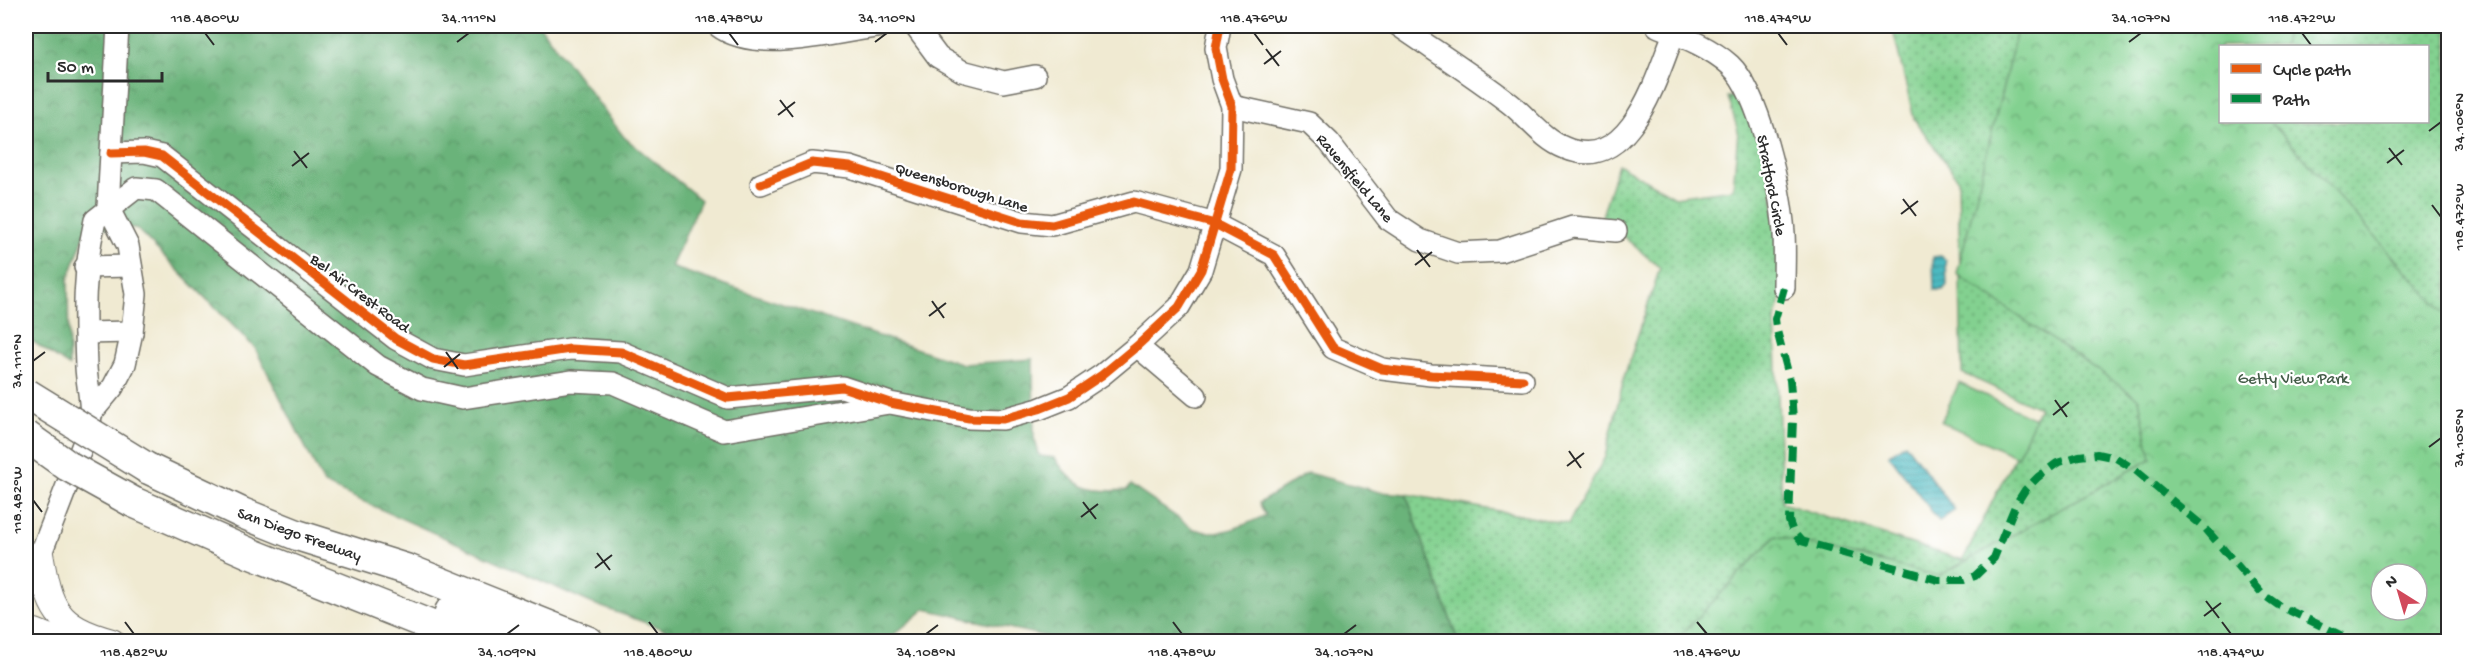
<svg xmlns="http://www.w3.org/2000/svg" width="2474" height="667" font-family="'Gochi Hand',sans-serif">
<style>
.grass{fill:url(#grass-dots);stroke:#577e5e;stroke-width:1.5;fill-rule:evenodd}
.forest{fill:url(#forest-crowns);stroke:#4a6f52;stroke-width:1.5}
.park{fill:url(#park-crowns);stroke:#577e5e;stroke-width:1.5;fill-rule:evenodd}
.pitch{fill:#83d190;stroke:#577e5e;stroke-width:1.5}
.water{fill:url(#water-rules);stroke:#3b7276;stroke-width:1.5}
.lines{fill:none;stroke-linecap:round;stroke-linejoin:round}
.minor-casing{stroke:#706e65;stroke-width:24}
.major-casing{stroke:#706e65;stroke-width:28}
.highway-casing{stroke:#706e65;stroke-width:33}
.minor{stroke:#fff;stroke-width:21}
.major{stroke:#fff;stroke-width:26}
.highway{stroke:#fff;stroke-width:30}
.highway-bridge-casing{stroke:#706e65;stroke-width:33;stroke-linecap:butt}
.highway-bridge{stroke:#fff;stroke-width:30}
.quiet{stroke:#00873e;stroke-width:8;stroke-dasharray:15 8;stroke-linecap:butt}
.cycleway-casing{stroke:#fff;stroke-width:13}
.cycleway{stroke:#e8590c;stroke-width:9}
.ticks{fill:none;stroke:#2b2b2b;stroke-width:2}
.labels{text-anchor:middle;stroke-width:4.5;stroke-linejoin:round;paint-order:stroke}
.street-label{font-size:16px;fill:#2b2b2b;stroke:#fff}
.park-label{font-size:16px;fill:#455d49;stroke:#fff}
.neatline{fill:none;stroke:#2b2b2b;stroke-width:2}
.ticks-label{font-size:15px;text-anchor:middle;fill:#2b2b2b}
</style>
<defs>
<pattern id="grass-dots" width="8" height="8" patternUnits="userSpaceOnUse" patternTransform="scale(1.5)"><rect width="8" height="8" fill="#83d190"/><path d="M2 2h.1M6 6h.1" fill="none" stroke="#6baa76" stroke-width="1.8" stroke-linecap="round"/></pattern>
<pattern id="forest-crowns" width="20" height="18" patternUnits="userSpaceOnUse" patternTransform="scale(1.5)"><rect width="20" height="18" fill="#6ab37a"/><path d="M2 6a3 3 0 1 1 6 0M12 15a3 3 0 1 1 6 0" fill="none" stroke="#579264"/></pattern>
<pattern id="park-crowns" width="20" height="18" patternUnits="userSpaceOnUse" patternTransform="scale(1.5)"><rect width="20" height="18" fill="#83d190"/><path d="M2 6a3 3 0 1 1 6 0M12 15a3 3 0 1 1 6 0" fill="none" stroke="#6baa76"/></pattern>
<pattern id="water-rules" width="6" height="5" patternUnits="userSpaceOnUse" patternTransform="scale(1.5)"><rect width="6" height="5" fill="#4bbac1"/><path d="M0 2.5h6" fill="none" stroke="#3f979d"/></pattern>
</defs>
<rect width="100%" height="100%" fill="#fff"/>
<filter id="ink" filterUnits="userSpaceOnUse"><feTurbulence type="fractalNoise" baseFrequency=".0167" numOctaves="2"/><feDisplacementMap in="SourceGraphic" scale="12" xChannelSelector="R" yChannelSelector="G"/><feConvolveMatrix kernelMatrix="1 2 1 2 8 2 1 2 1" color-interpolation-filters="sRGB"/></filter>
<filter id="wash" filterUnits="userSpaceOnUse"><feTurbulence type="fractalNoise" baseFrequency=".008" numOctaves="4" result="noise"/><feDisplacementMap in="SourceGraphic" scale="24" xChannelSelector="R" yChannelSelector="G"/><feGaussianBlur stdDeviation="1.35" result="paint"/><feColorMatrix in="noise" values="0 0 0 0 0 0 0 0 0 0 0 0 0 0 0 0 0 1.4 0 .05"/><feComposite in="paint" operator="in"/></filter>
<g filter="url(#wash)">
<rect width="100%" height="100%" fill="#f0ead2"/>
<!-- grass -->
<path class="grass" d="M 1892,26 L 2448,26 L 2448,641 L 1458,641 L 1406,494 L 1568,524 L 1605,457 L 1625,374 L 1660,268 L 1617,231 L 1598,229 L 1618,164 L 1675,197 L 1733,189 L 1738,131 L 1728,97 L 1750,96 L 1765,133 L 1784,288 L 1775,319 L 1782,503 L 1963,560 L 2039,408 L 1962,373 L 1958,179 L 1914,119 ZM 2220,46 L 2428,46 L 2428,122 L 2220,122 ZM 2381,574 L 2417,574 L 2417,610 L 2381,610 Z"/>
<!-- forest -->
<path class="forest" d="M 26,26 L 540,26 L 624,137 L 701,200 L 671,267 L 963,364 L 1033,359 L 1034,438 L 1040,456 L 1055,458 C 1074,489 1092,493 1127,490 L 1130,485 L 1194,529 C 1220,538 1242,526 1266,515 L 1259,503 L 1308,473 L 1379,492 L 1406,494 L 1458,641 L 1066,641 L 925,609 L 886,641 L 696,641 L 591,603 L 324,484 L 255,348 L 136,228 L 87,228 L 68,280 L 69,366 L 26,337 Z"/>
<!-- park -->
<path class="park" d="M 2018,26 L 2287,26 L 2283,46 L 2220,46 L 2220,122 L 2271,122 L 2448,317 L 2448,641 L 1675,641 L 1776,536 L 1939,576 L 2151,459 L 2139,399 L 1957,274 ZM 2381,574 L 2417,574 L 2417,610 L 2381,610 Z"/>
<!-- pitch -->
<path class="pitch" d="M 1959,383 L 2035,419 L 2017,457 L 1941,422 Z"/>
<!-- water -->
<g class="water">
<path d="M 1941,256 L 1946,260 L 1947,285 L 1943,290 L 1934,290 L 1933,257 Z"/>
<path d="M 1905,443 L 1955,510 L 1939,521 L 1889,455 Z"/>
</g>
</g>
<g filter="url(#ink)">
<g class="lines">
<defs>
<g id="minor">
<path d="M 718,26 C 756,55 837,32 881,26"/>
<path d="M 915,26 L 938,57 L 962,71 L 1004,82 L 1035,76"/>
<path d="M 1399,26 C 1435,51 1473,75 1508,102 C 1527,116 1542,139 1565,148 C 1630,175 1657,76 1674,33"/>
<path d="M 1657,26 C 1681,36 1710,47 1730,65 C 1760,93 1781,192 1784,233 C 1785,251 1784,270 1784,288"/>
<path d="M 1232,106 L 1309,123 L 1329,142 L 1388,219 L 1420,240 L 1458,253 L 1500,251 L 1573,227 L 1616,231"/>
<path d="M 111,153 L 144,152 L 162,156 L 396,339 L 433,359 L 464,365 L 570,349 L 621,352 L 728,398 L 842,387 L 890,403 L 969,418 L 1003,419 L 1039,409 L 1069,397 L 1102,375 L 1137,346 L 1179,307 L 1201,270 L 1231,169 L 1232,106 L 1222,79 L 1216,48 L 1220,26"/>
<path d="M 761,184 L 812,163 L 850,167 L 1022,222 L 1052,225 L 1134,202 L 1215,224 L 1274,255 L 1333,348 L 1382,369 L 1431,375 L 1523,380"/>
<path d="M 85,267 L 131,266"/>
<path d="M 85,333 L 132,332"/>
<path d="M 1137,346 L 1196,396"/>
<path d="M 93,411 L 113,387 L 125,364 L 132,332 L 136,294 L 128,246 L 108,207 L 118,26"/>
<path d="M 26,592 L 90,426 C 93,406 87,387 86,367 C 84,312 83,274 95,220 L 136,188 L 156,190 L 378,366 L 422,389 L 463,398 L 571,381 L 613,383 L 724,431 L 889,403"/>
</g>
<g id="major">
<path d="M 40,554 C 49,607 55,627 112,642"/>
<path d="M 26,632 L 35,632 L 60,642"/>
</g>
<g id="highway">
<path d="M 147,468 L 242,513 L 297,535 L 409,570 L 589,642"/>
<path d="M 133,502 L 249,553 L 472,642"/>
<path d="M 450,612 L 521,642"/>
</g>
</defs>
<!-- minor casing -->
<use href="#minor" class="minor-casing"/>
<!-- major casing -->
<use href="#major" class="major-casing"/>
<!-- highway casing -->
<use href="#highway" class="highway-casing"/>
<!-- minor -->
<use href="#minor" class="minor"/>
<!-- major -->
<use href="#major" class="major"/>
<!-- highway -->
<use href="#highway" class="highway"/>
<defs>
<g id="highway-bridge">
<path d="M 27,394 L 147,468"/>
<path d="M 26,436 L 68,466 L 133,502"/>
</g>
</defs>
<!-- highway-bridge casing -->
<use href="#highway-bridge" class="highway-bridge-casing"/>
<!-- highway-bridge -->
<use href="#highway-bridge" class="highway-bridge"/>
<!-- quiet -->
<path class="quiet" d="M 1784,288 L 1775,319 L 1776,327 L 1790,380 L 1793,419 L 1789,521 L 1793,532 L 1801,541 L 1938,580 L 1964,580 L 1975,576 L 1994,558 L 2015,506 L 2025,490 L 2038,477 L 2057,463 L 2079,456 L 2097,454 L 2116,458 L 2134,469 L 2205,528 L 2261,593 L 2278,605 L 2355,642"/>
<defs>
<g id="cycleway">
<path d="M 111,153 L 144,152 L 162,156 L 396,339 L 433,359 L 464,365 L 570,349 L 621,352 L 728,398 L 842,387 L 890,403 L 969,418 L 1003,419 L 1039,409 L 1069,397 L 1102,375 L 1137,346 L 1179,307 L 1201,270 L 1231,169 L 1232,106 L 1222,79 L 1216,48 L 1220,26"/>
<path d="M 761,184 L 812,163 L 850,167 L 1022,222 L 1052,225 L 1134,202 L 1215,224 L 1274,255 L 1333,348 L 1382,369 L 1431,375 L 1523,380"/>
</g>
</defs>
<!-- cycleway casing -->
<use href="#cycleway" class="cycleway-casing"/>
<!-- cycleway -->
<use href="#cycleway" class="cycleway"/>
</g>
</g>
<!-- ticks -->
<path class="ticks" d="M 205,33 L 214,45M 729,33 L 738,45M 1254,33 L 1263,45M 1778,33 L 1787,45M 2302,33 L 2311,45M 457,42 L 469,33M 875,42 L 887,33M 2129,42 L 2141,33M 1266,49 L 1279,66M 1264,64 L 1281,51M 780,100 L 793,117M 778,115 L 795,102M 2429,131 L 2441,122M 2389,148 L 2402,165M 294,151 L 307,168M 2387,163 L 2404,150M 292,166 L 309,153M 1903,199 L 1916,216M 2432,205 L 2441,217M 1901,214 L 1918,201M 1417,250 L 1430,267M 1415,265 L 1432,252M 932,301 L 944,318M 929,316 L 946,303M 446,352 L 458,369M 33,361 L 45,352M 444,367 L 460,354M 2055,400 L 2067,417M 2053,415 L 2069,402M 2429,447 L 2441,438M 1569,451 L 1581,468M 1567,466 L 1584,453M 33,500 L 42,512M 1083,502 L 1096,519M 1081,517 L 1098,504M 597,553 L 610,570M 595,568 L 612,555M 2206,601 L 2219,618M 2204,616 L 2221,603M 125,622 L 134,634M 649,622 L 658,634M 1173,622 L 1182,634M 1697,622 L 1707,634M 2222,622 L 2231,634M 507,634 L 519,625M 926,634 L 938,625M 1344,634 L 1356,625"/>
<g class="labels">
<!-- street labels -->
<g class="street-label">
<text transform="translate(1356 177) rotate(50)" y="6">Ravensfield Lane</text>
<text transform="translate(1773 185) rotate(79)" y="6">Stratford Circle</text>
<text transform="translate(962 186) rotate(17)" y="6">Queensborough Lane</text>
<text transform="translate(361 292) rotate(37)" y="6">Bel Air Crest Road</text>
<text transform="translate(300 533) rotate(20)" y="6">San Diego Freeway</text>
</g>
<!-- park labels -->
<g class="park-label">
<text x="2293" y="383">Getty View Park</text>
</g>
</g>
<!-- margin -->
<rect width="2474" height="667" fill="none" stroke="#fff" stroke-width="66"/>
<!-- legend -->
<rect x="2219" y="45" width="210" height="78" fill="#ffffff" stroke="#aaaaaa" stroke-width="1.5"/>
<rect x="2231" y="64" width="30" height="9" fill="#e8590c" stroke="#aaaaaa" stroke-width="1.5"/>
<text x="2273" y="75" font-size="18" fill="#2b2b2b">Cycle path</text>
<rect x="2231" y="94" width="30" height="9" fill="#00873e" stroke="#aaaaaa" stroke-width="1.5"/>
<text x="2273" y="105" font-size="18" fill="#2b2b2b">Path</text>
<!-- north arrow -->
<g transform="translate(2399 592) rotate(323)"><circle r="28" fill="#ffffff" stroke="#aaaaaa" stroke-width="1.5"/>
<path d="M0-4.5L10 22L0 15L-10 22Z" fill="#d1495b"/>
<text y="-9" font-size="16" font-weight="bold" text-anchor="middle" fill="#2b2b2b">N</text>
</g>
<!-- scale -->
<path d="M48 72v9h114v-9" fill="none" stroke="#2b2b2b" stroke-width="3"/>
<text x="57" y="72" font-size="18" fill="#2b2b2b" stroke="#ffffff" stroke-width="4.5" paint-order="stroke">50 m</text>
<rect x="33" y="33" width="2408" height="601" class="neatline"/>
<g class="ticks-label">
<text x="205" y="22">118.480°W</text>
<text x="469" y="22">34.111°N</text>
<text x="729" y="22">118.478°W</text>
<text x="887" y="22">34.110°N</text>
<text x="1254" y="22">118.476°W</text>
<text x="1778" y="22">118.474°W</text>
<text x="2141" y="22">34.107°N</text>
<text x="2302" y="22">118.472°W</text>
<text transform="translate(2458 122) rotate(-90)" y="5">34.106°N</text>
<text transform="translate(2458 217) rotate(-90)" y="5">118.472°W</text>
<text transform="translate(16 361) rotate(-90)" y="5">34.111°N</text>
<text transform="translate(2458 438) rotate(-90)" y="5">34.105°N</text>
<text transform="translate(16 500) rotate(-90)" y="5">118.482°W</text>
<text x="134" y="656">118.482°W</text>
<text x="507" y="656">34.109°N</text>
<text x="658" y="656">118.480°W</text>
<text x="926" y="656">34.108°N</text>
<text x="1182" y="656">118.478°W</text>
<text x="1344" y="656">34.107°N</text>
<text x="1707" y="656">118.476°W</text>
<text x="2231" y="656">118.474°W</text>
</g>
</svg>
